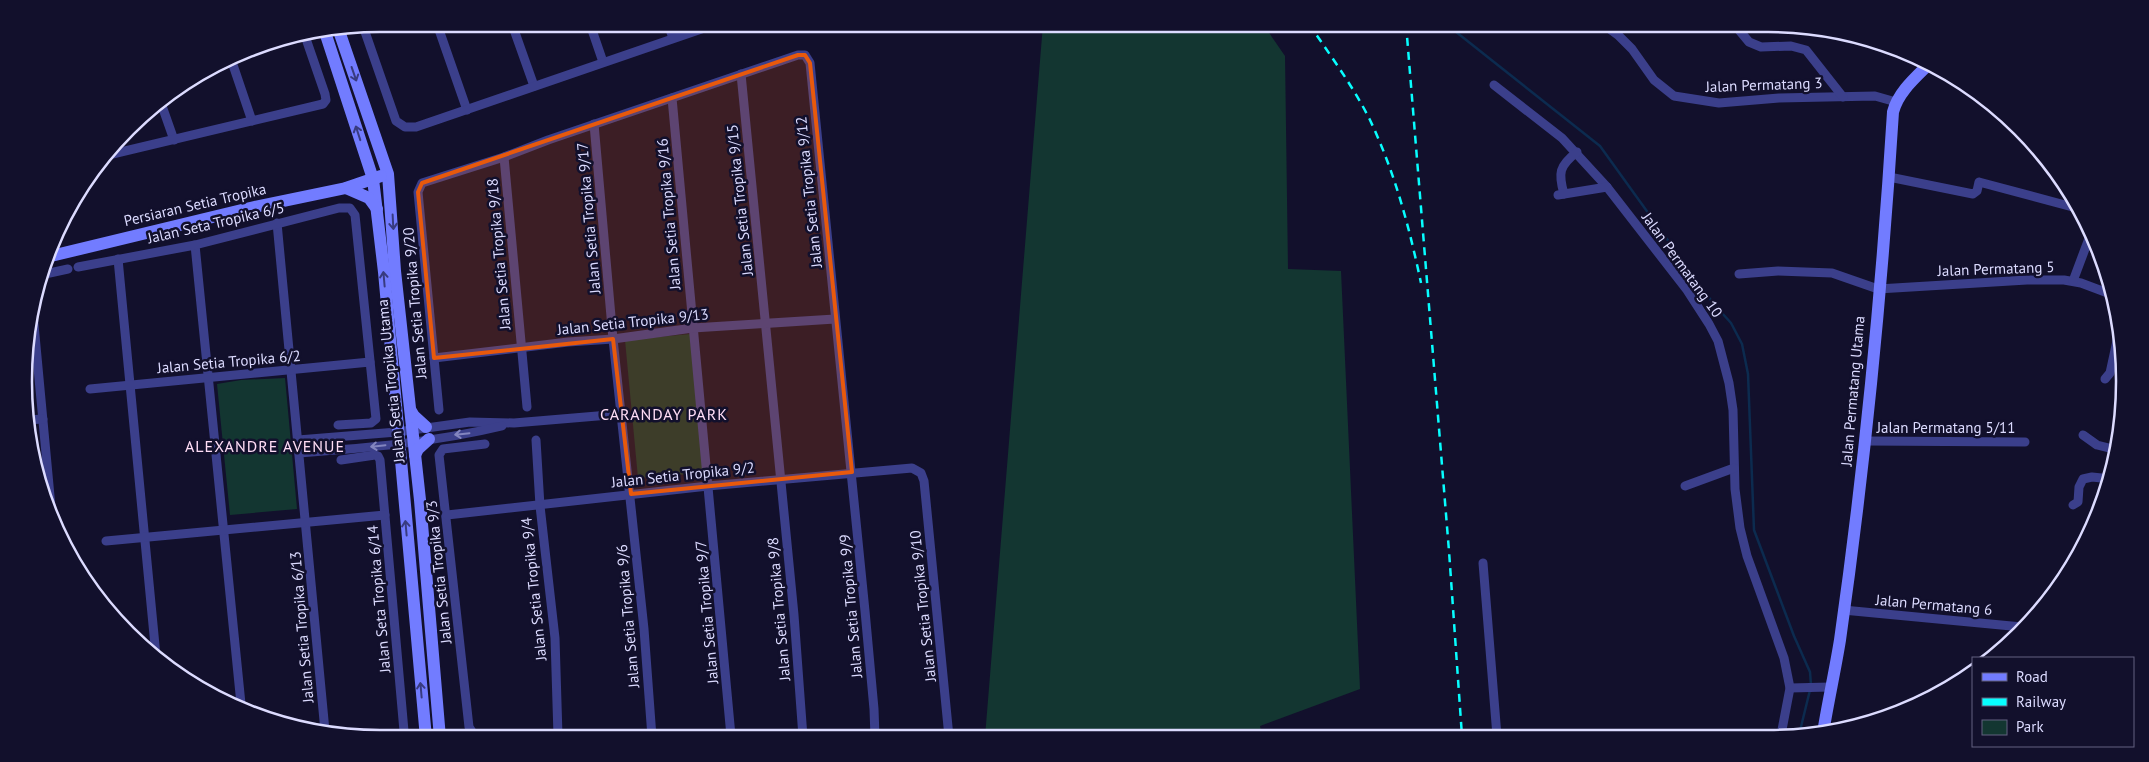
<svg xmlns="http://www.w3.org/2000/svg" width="2149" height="762" font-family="'PT Sans',sans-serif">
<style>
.green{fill:#133631}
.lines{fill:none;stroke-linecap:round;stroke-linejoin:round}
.stream{stroke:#0c2b4f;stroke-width:2.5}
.street{stroke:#3b3f8b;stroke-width:9}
.secondary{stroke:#727cff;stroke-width:12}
.rail{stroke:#07feff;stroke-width:2.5;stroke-dasharray:8 6;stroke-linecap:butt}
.oneway{stroke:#383b80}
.oneway2{stroke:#8385bf}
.marked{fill:#e8590c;fill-opacity:0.2;stroke:#e8590c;stroke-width:4;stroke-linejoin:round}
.labels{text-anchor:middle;stroke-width:5;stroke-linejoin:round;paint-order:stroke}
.street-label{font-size:15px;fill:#dcdbff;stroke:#12102c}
.neighbourhood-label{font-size:16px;letter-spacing:1px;fill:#ffddf6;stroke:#12102c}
.rim{fill:none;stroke:#dcdbff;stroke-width:2.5}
</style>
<rect width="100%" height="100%" fill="#12102c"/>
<!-- green -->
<g class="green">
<path d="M 1043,24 L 1263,24 L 1285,56 L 1288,269 L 1341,271 L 1360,689 L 1260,726 L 1262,736 L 985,737 Z"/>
<path d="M 690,334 L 703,473 L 638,478 L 625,340 Z"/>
<path d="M 285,378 L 297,509 L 230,515 L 217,384 L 241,380 Z"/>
</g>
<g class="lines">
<!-- stream -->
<g class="stream">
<path d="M 1446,24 L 1600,146 L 1713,303 L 1731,323 L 1742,344 L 1748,374 L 1754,530 L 1794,636 L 1810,672 L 1811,685"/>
<path d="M 1799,735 L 1810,690"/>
</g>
<!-- street -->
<g class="street">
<path d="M 437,24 L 467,110"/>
<path d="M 512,24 L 534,86"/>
<path d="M 590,24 L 603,62"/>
<path d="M 668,24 L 673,38"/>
<path d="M 1603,24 L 1618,35 L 1632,49 L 1654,80 L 1674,96 L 1719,103 L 1779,98 L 1875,96 L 1896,102"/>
<path d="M 1734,24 L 1749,42 L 1761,47 L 1791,46 L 1806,50 L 1843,97"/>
<path d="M 363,26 L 396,121 L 405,127 L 416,127 L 716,24"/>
<path d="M 231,59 L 252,121"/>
<path d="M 741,74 L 794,615 L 803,737"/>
<path d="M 1494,85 L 1562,138 L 1607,187 L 1687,290 L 1709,324 L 1718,341 L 1729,383 L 1733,410 L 1735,489 L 1740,528 L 1747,556 L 1784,658 L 1790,688 L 1781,735"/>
<path d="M 672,98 L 731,736"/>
<path d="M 161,103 L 174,140"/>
<path d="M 594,124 L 613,339 L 644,629 L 652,737"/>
<path d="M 104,156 L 323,104 L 326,100 L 325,94 L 304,33"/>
<path d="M 504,157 L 527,407"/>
<path d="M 1889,177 L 1973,194 L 1977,191 L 1979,182 L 2080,209"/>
<path d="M 1564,194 C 1558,173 1559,166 1577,152"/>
<path d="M 1558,195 L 1607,187"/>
<path d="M 277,223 L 325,731"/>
<path d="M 195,245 L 241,704"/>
<path d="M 118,259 L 156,656"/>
<path d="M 78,267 L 195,245 L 339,208 L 350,208 L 355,215 L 376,419 L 371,423 L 338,425"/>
<path d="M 45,274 L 68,269"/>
<path d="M 1739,274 L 1778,271 L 1832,273 L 1878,289 L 2027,280 L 2064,280 L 2081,283 L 2113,295"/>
<path d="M 2073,281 L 2091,233"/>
<path d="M 33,314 L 51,507"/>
<path d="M 434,358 L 568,342 L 613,339 L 693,328 L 835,319"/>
<path d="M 2105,379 L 2110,373 L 2120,327"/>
<path d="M 90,389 L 370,362"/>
<path d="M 439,410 L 418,192 L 422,183 L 504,157 L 548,140 L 798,55 L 805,55 L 810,63 L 865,611 L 874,709 L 875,737"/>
<path d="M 27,420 L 43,419"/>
<path d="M 2083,435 L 2097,445 L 2117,450"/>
<path d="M 298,440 L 397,432 L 470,422 L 514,423 L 621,414"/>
<path d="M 536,440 L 540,506 L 555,638 L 558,736"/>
<path d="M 1866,441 L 2025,442"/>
<path d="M 485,444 L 443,449 L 439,455 L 469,727 L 474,735 L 783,737"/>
<path d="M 299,453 C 367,448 436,442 502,426"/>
<path d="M 341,460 L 375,455 L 378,456 L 380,460 L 404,731 L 397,737 L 374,737"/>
<path d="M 1685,486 L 1734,468"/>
<path d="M 2073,505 L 2078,502 L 2079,487 L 2083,479 L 2092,477 L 2111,479"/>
<path d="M 447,515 L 708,486 L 912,468 L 921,473 L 924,481 L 949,737"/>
<path d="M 106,541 L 385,515"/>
<path d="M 1483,563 L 1497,736"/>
<path d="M 1843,610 L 2022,627"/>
<path d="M 1790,688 L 1830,687"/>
</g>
<!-- secondary -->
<g class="secondary">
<path d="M 338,28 L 388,174 L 395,271 L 420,500 L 440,738"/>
<path d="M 324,29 L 373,179 L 384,272 L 426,738"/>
<path d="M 346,188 L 369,198 L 377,209"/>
<path d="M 51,256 L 250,208 L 346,188 L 381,176"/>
<path d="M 411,411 L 414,416 L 426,427"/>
<path d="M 415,455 L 418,449 L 429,439"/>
<path d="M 1823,733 C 1828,702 1835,671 1840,640 C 1865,465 1882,288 1893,112 C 1898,92 1916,77 1930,63"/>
</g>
<!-- rail -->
<g class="rail">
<path d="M 1309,24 C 1330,55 1353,86 1370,120 C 1395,173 1409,226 1421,283"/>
<path d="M 1406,24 L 1449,551 L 1462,736"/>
</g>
</g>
<!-- one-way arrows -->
<defs><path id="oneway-shaft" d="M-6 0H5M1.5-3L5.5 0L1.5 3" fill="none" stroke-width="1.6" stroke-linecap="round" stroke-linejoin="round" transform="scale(1.25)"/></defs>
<g class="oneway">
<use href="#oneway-shaft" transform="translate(354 74) rotate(71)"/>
<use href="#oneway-shaft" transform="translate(358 133) rotate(-108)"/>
<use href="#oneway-shaft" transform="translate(393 222) rotate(87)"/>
<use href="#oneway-shaft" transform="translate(384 279) rotate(-95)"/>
<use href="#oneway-shaft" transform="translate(406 528) rotate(-95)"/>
<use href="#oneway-shaft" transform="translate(421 690) rotate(-95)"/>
</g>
<g class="oneway2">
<use href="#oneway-shaft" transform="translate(462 434) rotate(174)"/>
<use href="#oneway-shaft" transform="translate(378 446) rotate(174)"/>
</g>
<!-- marked area -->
<path class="marked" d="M 798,55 L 805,55 L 810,63 L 852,472 L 631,494 L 613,339 L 434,358 L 418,192 L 422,183 Z"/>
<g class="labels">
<!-- street labels -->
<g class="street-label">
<text transform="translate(1764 85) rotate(-2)" y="5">Jalan Permatang 3</text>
<text transform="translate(809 192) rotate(-96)" y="5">Jalan Setia Tropika 9/12</text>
<text transform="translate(740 200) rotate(-96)" y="5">Jalan Setia Tropika 9/15</text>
<text transform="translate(195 205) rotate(-13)" y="5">Persiaran Setia Tropika</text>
<text transform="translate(669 214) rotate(-95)" y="5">Jalan Setia Tropika 9/16</text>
<text transform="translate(589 218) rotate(-95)" y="5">Jalan Setia Tropika 9/17</text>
<text transform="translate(216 223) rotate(-13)" y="5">Jalan Seta Tropika 6/5</text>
<text transform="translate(499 254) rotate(-95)" y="5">Jalan Setia Tropika 9/18</text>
<text transform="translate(1682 265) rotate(54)" y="5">Jalan Permatang 10</text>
<text transform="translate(1996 269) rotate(-2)" y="5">Jalan Permatang 5</text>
<text transform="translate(415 303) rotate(-95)" y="5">Jalan Setia Tropika 9/20</text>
<text transform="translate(633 322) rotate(-6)" y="5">Jalan Setia Tropika 9/13</text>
<text transform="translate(229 362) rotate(-5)" y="5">Jalan Setia Tropika 6/2</text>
<text transform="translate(391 381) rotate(-96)" y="5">Jalan Setia Tropika Utama</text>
<text transform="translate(1853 391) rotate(-85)" y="5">Jalan Permatang Utama</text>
<text x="1946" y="433">Jalan Permatang 5/11</text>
<text transform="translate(683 475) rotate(-6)" y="5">Jalan Setia Tropika 9/2</text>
<text transform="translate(439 572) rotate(-96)" y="5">Jalan Setia Tropika 9/3</text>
<text transform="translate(534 589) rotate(-96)" y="5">Jalan Setia Tropika 9/4</text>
<text transform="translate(379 599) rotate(-95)" y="5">Jalan Seta Tropika 6/14</text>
<text transform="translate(1934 605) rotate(5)" y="5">Jalan Permatang 6</text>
<text transform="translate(851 606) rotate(-95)" y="5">Jalan Setia Tropika 9/9</text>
<text transform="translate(923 606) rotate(-96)" y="5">Jalan Setia Tropika 9/10</text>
<text transform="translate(779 609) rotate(-95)" y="5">Jalan Setia Tropika 9/8</text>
<text transform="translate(707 612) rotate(-95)" y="5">Jalan Setia Tropika 9/7</text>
<text transform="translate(628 616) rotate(-95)" y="5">Jalan Setia Tropika 9/6</text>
<text transform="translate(302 627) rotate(-95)" y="5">Jalan Setia Tropika 6/13</text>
</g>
<!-- neighbourhood labels -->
<g class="neighbourhood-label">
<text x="664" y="420">CARANDAY PARK</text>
<text x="265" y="452">ALEXANDRE AVENUE</text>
</g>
</g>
<!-- crop -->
<path d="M0 0H2149V762H0ZM380 32H1768A348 348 0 0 1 2116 380V382A348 348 0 0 1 1768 730H380A348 348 0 0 1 32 382V380A348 348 0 0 1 380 32Z" fill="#12102c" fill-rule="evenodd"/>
<path class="rim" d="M380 32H1768A348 348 0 0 1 2116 380V382A348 348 0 0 1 1768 730H380A348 348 0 0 1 32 382V380A348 348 0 0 1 380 32Z"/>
<!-- legend -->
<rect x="1972" y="657" width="162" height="90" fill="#12102c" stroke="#636180"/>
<rect x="1982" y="673" width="25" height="8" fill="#727cff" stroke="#636180"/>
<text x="2016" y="682" font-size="15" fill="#dcdbff">Road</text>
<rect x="1982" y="698" width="25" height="8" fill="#07feff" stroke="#636180"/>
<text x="2016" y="707" font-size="15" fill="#dcdbff">Railway</text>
<rect x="1982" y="720" width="25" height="15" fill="#133631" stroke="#636180"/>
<text x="2016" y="732" font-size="15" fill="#dcdbff">Park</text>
</svg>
